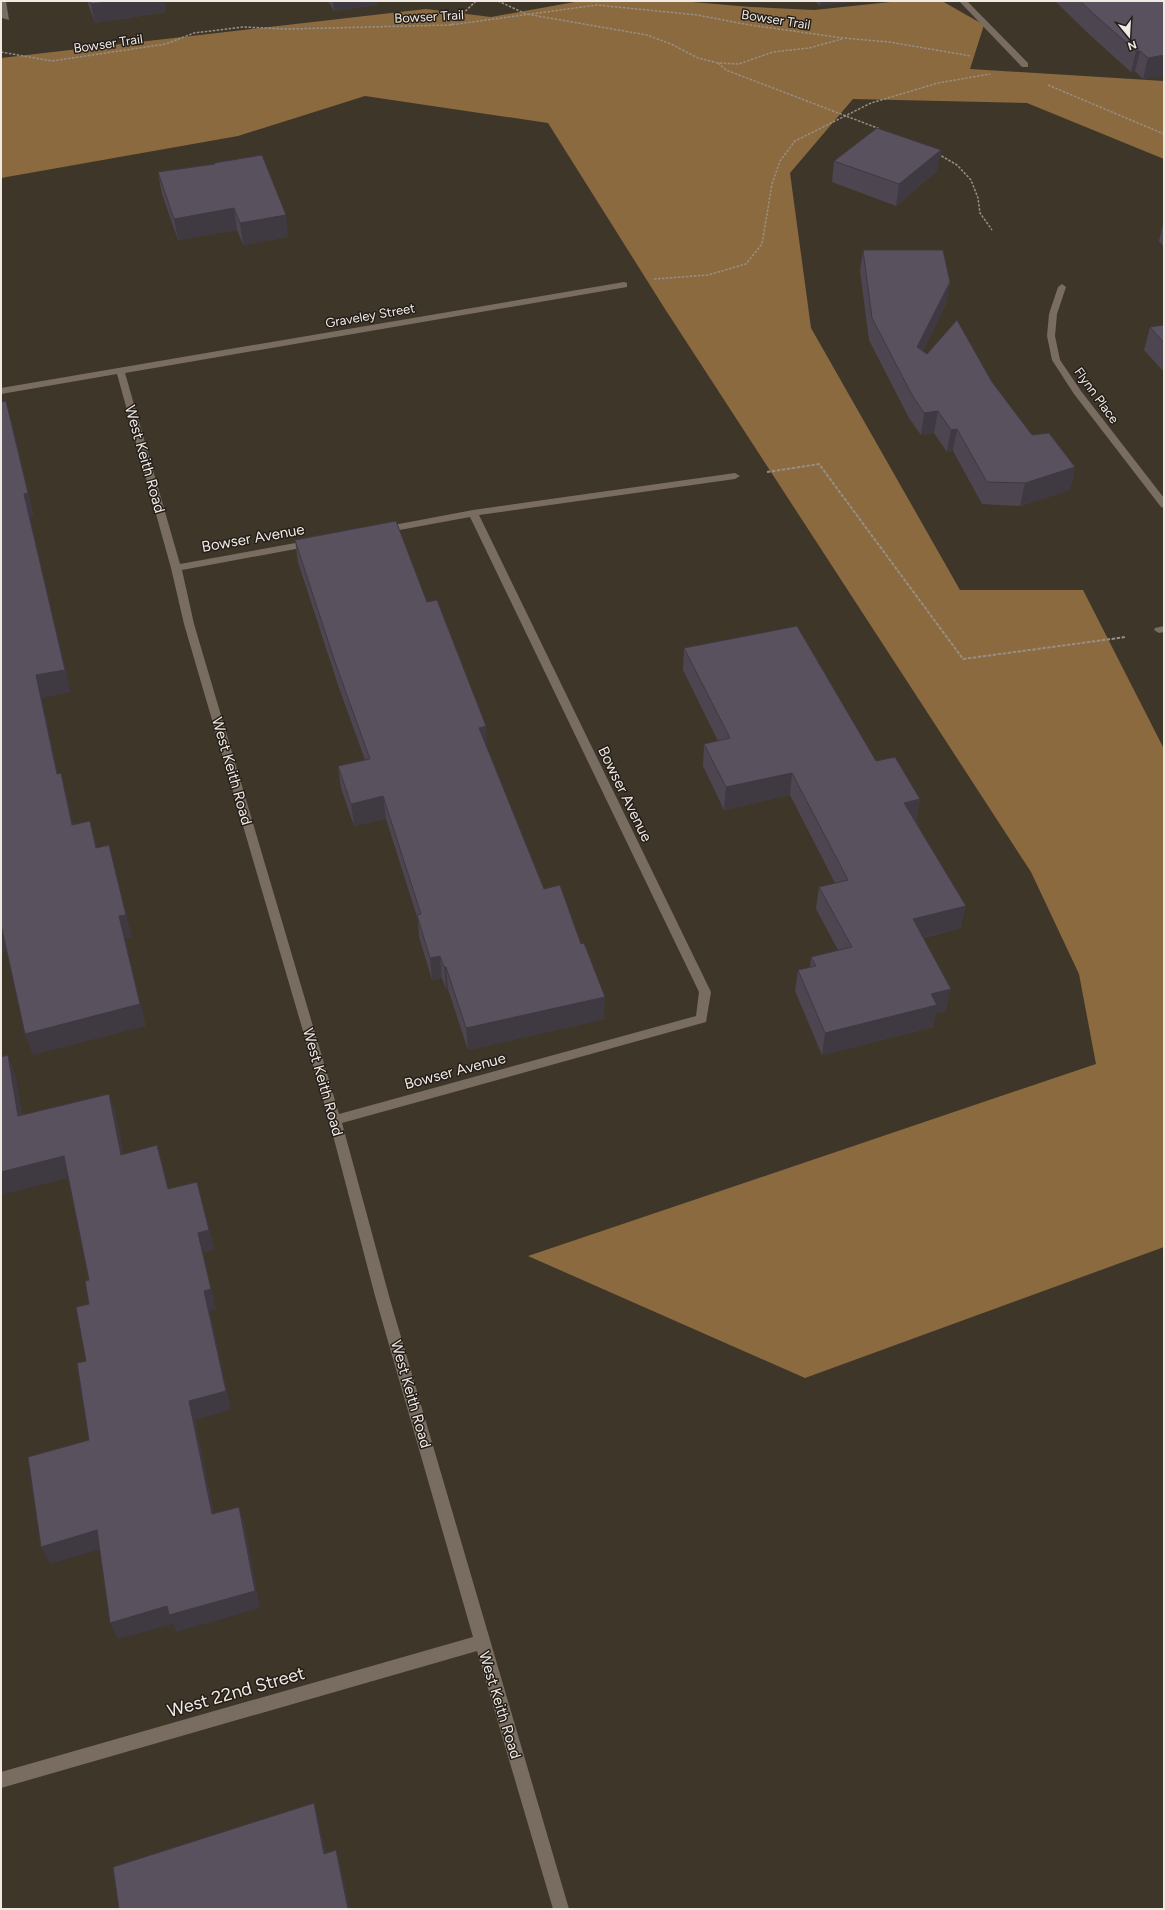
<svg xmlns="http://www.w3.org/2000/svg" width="1165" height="1910" font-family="Figtree,sans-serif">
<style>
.forest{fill:#8b6a40}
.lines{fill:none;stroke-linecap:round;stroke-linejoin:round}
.path-far1{stroke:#978f85;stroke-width:1.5;stroke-dasharray:2.5 1.5;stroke-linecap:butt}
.path{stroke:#978f85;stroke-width:2;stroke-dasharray:3.5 1.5;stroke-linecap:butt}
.minor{fill:#786d60;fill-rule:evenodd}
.wall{fill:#4d4651}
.shaded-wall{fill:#3f3942}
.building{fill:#5a515e;stroke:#3f3942}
.labels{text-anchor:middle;stroke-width:3;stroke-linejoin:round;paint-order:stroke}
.far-street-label{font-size:13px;fill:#f1eae3;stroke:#231e19}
.street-label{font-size:15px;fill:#f1eae3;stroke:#231e19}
.near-street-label{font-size:18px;fill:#f1eae3;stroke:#231e19}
</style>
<rect width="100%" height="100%" fill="#3f362a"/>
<!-- forest -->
<path class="forest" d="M 580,1 L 680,1 L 751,7 L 814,10 L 900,1 L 942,1 L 984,25 L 970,69 L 1164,81 L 1164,159 L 1027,103 L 853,99 L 790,173 L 811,328 L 960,590 L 1083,590 L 1164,749 L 1164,1247 L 805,1378 L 528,1256 L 1096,1064 L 1079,974 L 1031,872 L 665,309 L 548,123 L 365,96 L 238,136 L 1,178 L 1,58 L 426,9 L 491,17 Z"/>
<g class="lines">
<!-- path-far1 -->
<g class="path-far1">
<path d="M 498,1 L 526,14 L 647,35 L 671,44 L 698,58 L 718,63 L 739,64 L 773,52 L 809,48 L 842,39"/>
<path d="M 451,25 L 476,1"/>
<path d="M 1,52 L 52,61 L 166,44 L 194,33 L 243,27 L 288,29 L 450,25 L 597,5 L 697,15 L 750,25 L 843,38 L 889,42 L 971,56"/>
<path d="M 718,63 L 726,70 L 880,129"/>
<path d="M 1048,85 L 1164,134"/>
<path d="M 938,154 L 957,165 L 971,180 L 978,198 L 980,213 L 992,230"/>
<path d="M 654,279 L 708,275 L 746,264 L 762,244 L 772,184 L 780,161 L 795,141 L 871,103 L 938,83 L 990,74"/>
</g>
<!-- path -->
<path class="path" d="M 767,472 L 819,464 L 963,659 L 1126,637"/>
<!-- minor -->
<g class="minor">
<path d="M 1,1 L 6,1 L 9,20 L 2,18 Z"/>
<path d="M 959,1 L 967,1 L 1028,63 L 1028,67 L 1022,67 Z"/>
<path d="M 624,282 L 627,283 L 627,287 L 125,373 L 180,564 L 312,540 L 317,543 L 312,546 L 182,570 L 194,624 L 339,1114 L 696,1016 L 699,992 L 470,517 L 383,533 L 378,530 L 383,527 L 473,510 L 735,473 L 740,476 L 735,479 L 479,515 L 711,992 L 706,1022 L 342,1123 L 389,1296 L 569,1909 L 553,1909 L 477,1651 L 1,1788 L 1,1772 L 473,1637 L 375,1296 L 329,1120 L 184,624 L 171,568 L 117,374 L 1,394 L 1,388 Z"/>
<path d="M 1062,284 L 1066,287 L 1057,314 L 1055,336 L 1060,360 L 1081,391 L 1164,498 L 1164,508 L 1161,507 L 1074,394 L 1052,360 L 1047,336 L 1049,314 L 1058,287 Z"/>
<path d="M 1164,626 L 1164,632 L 1159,633 L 1154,630 L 1155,628 Z"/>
</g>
</g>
<!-- wall -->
<g class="wall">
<path d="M 87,1 L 165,1 L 166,12 L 95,23 Z"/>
<path d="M 328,1 L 376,1 L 377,5 L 334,11 Z"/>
<path d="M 815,1 L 856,1 L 820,6 Z"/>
<path d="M 1055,1 L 1164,1 L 1164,76 L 1143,79 L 1135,71 L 1131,72 L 1091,36 Z"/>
<path d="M 834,161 L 937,171 L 896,206 L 832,182 Z"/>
<path d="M 214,163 L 288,237 L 243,245 L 237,230 L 178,240 L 162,194 L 158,172 L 215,164 Z"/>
<path d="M 1164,220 L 1164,247 L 1159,241 Z"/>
<path d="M 863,250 L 950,282 L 946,304 L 923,351 L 927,354 L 992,382 L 1032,435 L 1075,467 L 1070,490 L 1020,506 L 982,504 L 953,451 L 947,452 L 934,433 L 921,435 L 909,418 L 869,340 L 860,271 Z"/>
<path d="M 1150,327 L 1164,343 L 1164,372 L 1144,350 Z"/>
<path d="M 295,540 L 427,602 L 487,747 L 544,889 L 604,1019 L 468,1050 L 448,989 L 446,989 L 442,978 L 432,980 L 419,937 L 418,920 L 386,819 L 354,826 L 341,788 L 338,766 L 365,760 L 338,685 L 298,562 Z"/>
<path d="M 684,648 L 876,761 L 920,799 L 916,821 L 961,928 L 923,938 L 946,1011 L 936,1013 L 933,1027 L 822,1055 L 795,991 L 798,970 L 810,967 L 811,957 L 838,950 L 816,909 L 819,887 L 835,883 L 790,795 L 724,810 L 703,766 L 704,744 L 718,741 L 683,670 Z"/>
</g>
<!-- shaded-wall -->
<g class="shaded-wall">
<path d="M 115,1 L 165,1 L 166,12 L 95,23 L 91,4 Z"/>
<path d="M 333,1 L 376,1 L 377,5 L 334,11 Z"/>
<path d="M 820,1 L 856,1 L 820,6 Z"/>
<path d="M 1136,51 L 1140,51 L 1135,71 L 1131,72 Z"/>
<path d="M 1164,55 L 1164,76 L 1143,79 L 1148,58 Z"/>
<path d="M 941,150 L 937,171 L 896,206 L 899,184 Z"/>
<path d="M 234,208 L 237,230 L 178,240 L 174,219 Z"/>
<path d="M 286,215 L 288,237 L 243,245 L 240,223 Z"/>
<path d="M 950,282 L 946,304 L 914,370 L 917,347 Z"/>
<path d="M 6,401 L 12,423 L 34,516 L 30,517 L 71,692 L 42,698 L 63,797 L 57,774 L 36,675 L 24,494 Z"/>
<path d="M 938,411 L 934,433 L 921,435 L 924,413 Z"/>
<path d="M 957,429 L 953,451 L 947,452 L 951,430 Z"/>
<path d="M 1075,467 L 1070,490 L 1020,506 L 1025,483 Z"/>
<path d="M 486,726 L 487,749 L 479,728 Z"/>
<path d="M 61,773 L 67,796 L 78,847 L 72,825 Z"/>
<path d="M 792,773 L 790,795 L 724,810 L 726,787 Z"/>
<path d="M 383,796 L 386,819 L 354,826 L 351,804 Z"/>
<path d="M 920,799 L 916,822 L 904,803 Z"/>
<path d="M 90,821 L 96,843 L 102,870 L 96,848 Z"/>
<path d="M 109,845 L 132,937 L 125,939 L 146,1026 L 33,1055 L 25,1034 Z"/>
<path d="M 966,906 L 961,928 L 908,941 L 913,919 Z"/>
<path d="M 2,929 L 10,951 L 1,953 L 1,930 Z"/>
<path d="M 440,956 L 442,978 L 432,980 L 430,958 Z"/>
<path d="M 444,967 L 446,967 L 448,989 L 446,989 Z"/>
<path d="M 951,989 L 946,1011 L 936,1013 L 933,1027 L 822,1055 L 825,1033 L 931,994 Z"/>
<path d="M 605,997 L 604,1019 L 468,1050 L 466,1028 Z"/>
<path d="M 8,1055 L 16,1077 L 26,1137 L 18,1116 Z"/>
<path d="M 109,1094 L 116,1115 L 128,1176 L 121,1155 Z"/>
<path d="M 157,1145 L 163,1166 L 174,1210 L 168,1189 Z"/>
<path d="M 64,1156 L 72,1177 L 1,1195 L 1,1172 Z"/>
<path d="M 197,1182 L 215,1250 L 203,1253 L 216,1309 L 210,1311 L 231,1410 L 195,1420 L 218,1532 L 212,1514 L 189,1401 L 204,1291 L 198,1233 Z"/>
<path d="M 239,1507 L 245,1525 L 260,1608 L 176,1632 L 173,1624 L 118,1639 L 110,1623 Z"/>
<path d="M 97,1530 L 105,1548 L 50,1564 L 41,1547 Z"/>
<path d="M 314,1803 L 318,1818 L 329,1868 L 324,1854 Z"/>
<path d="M 336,1850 L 340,1864 L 350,1909 L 348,1909 Z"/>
</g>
<!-- building -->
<g class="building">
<path d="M 90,1 L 115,1 L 91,4 Z"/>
<path d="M 1080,1 L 1164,1 L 1164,55 L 1148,58 L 1140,51 L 1136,51 L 1095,15 Z"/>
<path d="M 877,128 L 941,150 L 899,184 L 834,161 Z"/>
<path d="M 262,155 L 286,215 L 240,223 L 234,208 L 174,219 L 158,172 L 215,164 L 214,163 Z"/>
<path d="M 863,250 L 943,250 L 950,282 L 917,347 L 927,354 L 957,320 L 992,382 L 1032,435 L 1049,433 L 1075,467 L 1025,483 L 987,482 L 957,429 L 951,430 L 938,411 L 924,413 L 912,395 L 872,318 Z"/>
<path d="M 1164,325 L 1164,343 L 1150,327 Z"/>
<path d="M 6,401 L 28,493 L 24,494 L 65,670 L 36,675 L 57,774 L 61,773 L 72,825 L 90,821 L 96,848 L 109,845 L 126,915 L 119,916 L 140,1004 L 25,1034 L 2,929 L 1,930 L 1,402 Z"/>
<path d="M 396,521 L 427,602 L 437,600 L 486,726 L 479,728 L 544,889 L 560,885 L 581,944 L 584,943 L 605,997 L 466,1028 L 446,967 L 444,967 L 440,956 L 430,958 L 417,915 L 421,914 L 383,796 L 351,804 L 338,766 L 370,759 L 335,662 L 295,540 Z"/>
<path d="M 797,626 L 876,761 L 895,757 L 920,799 L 904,803 L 966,906 L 913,919 L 951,989 L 931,994 L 937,1005 L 825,1033 L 798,970 L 816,966 L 811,957 L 852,947 L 819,887 L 848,880 L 792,773 L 726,787 L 704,744 L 730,738 L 684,648 Z"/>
<path d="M 8,1055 L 18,1116 L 109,1094 L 121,1155 L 157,1145 L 168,1189 L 197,1182 L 209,1230 L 198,1233 L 211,1289 L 204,1291 L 226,1391 L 189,1401 L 212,1514 L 239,1507 L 255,1591 L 169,1615 L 167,1606 L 110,1623 L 97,1530 L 41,1547 L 28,1457 L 89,1440 L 77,1363 L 86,1361 L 76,1307 L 89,1304 L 85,1281 L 89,1280 L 64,1156 L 1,1172 L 1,1057 Z"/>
<path d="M 314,1803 L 324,1854 L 336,1850 L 348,1909 L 119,1909 L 113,1867 Z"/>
</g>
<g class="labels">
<!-- far-street labels -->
<g class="far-street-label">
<text transform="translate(429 16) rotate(-3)" y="5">Bowser Trail</text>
<text transform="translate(776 19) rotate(9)" y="5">Bowser Trail</text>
<text transform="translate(108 43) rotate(-8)" y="5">Bowser Trail</text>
<text transform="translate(370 315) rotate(-10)" y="5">Graveley Street</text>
<text transform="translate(1097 395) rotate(54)" y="5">Flynn Place</text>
</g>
<!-- street labels -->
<g class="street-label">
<text transform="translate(145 459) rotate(74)" y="5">West Keith Road</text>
<text transform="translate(253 538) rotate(-10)" y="5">Bowser Avenue</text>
<text transform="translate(232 771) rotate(74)" y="5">West Keith Road</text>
<text transform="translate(625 794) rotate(64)" y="5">Bowser Avenue</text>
<text transform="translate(455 1071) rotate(-15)" y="5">Bowser Avenue</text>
<text transform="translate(323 1082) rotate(74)" y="5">West Keith Road</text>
<text transform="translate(411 1394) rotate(74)" y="5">West Keith Road</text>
<text transform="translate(500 1705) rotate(73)" y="5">West Keith Road</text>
</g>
<!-- near-street labels -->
<g class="near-street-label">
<text transform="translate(236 1692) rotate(-16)" y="6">West 22nd Street</text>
</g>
</g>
<!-- border -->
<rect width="1165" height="1910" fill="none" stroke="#f1eae3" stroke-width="4"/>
<!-- north arrow -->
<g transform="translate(1129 36) rotate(162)" stroke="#231e19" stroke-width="3" paint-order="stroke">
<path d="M0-3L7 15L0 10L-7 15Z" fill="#f1eae3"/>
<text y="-6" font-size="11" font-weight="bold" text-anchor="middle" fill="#f1eae3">N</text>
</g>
</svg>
